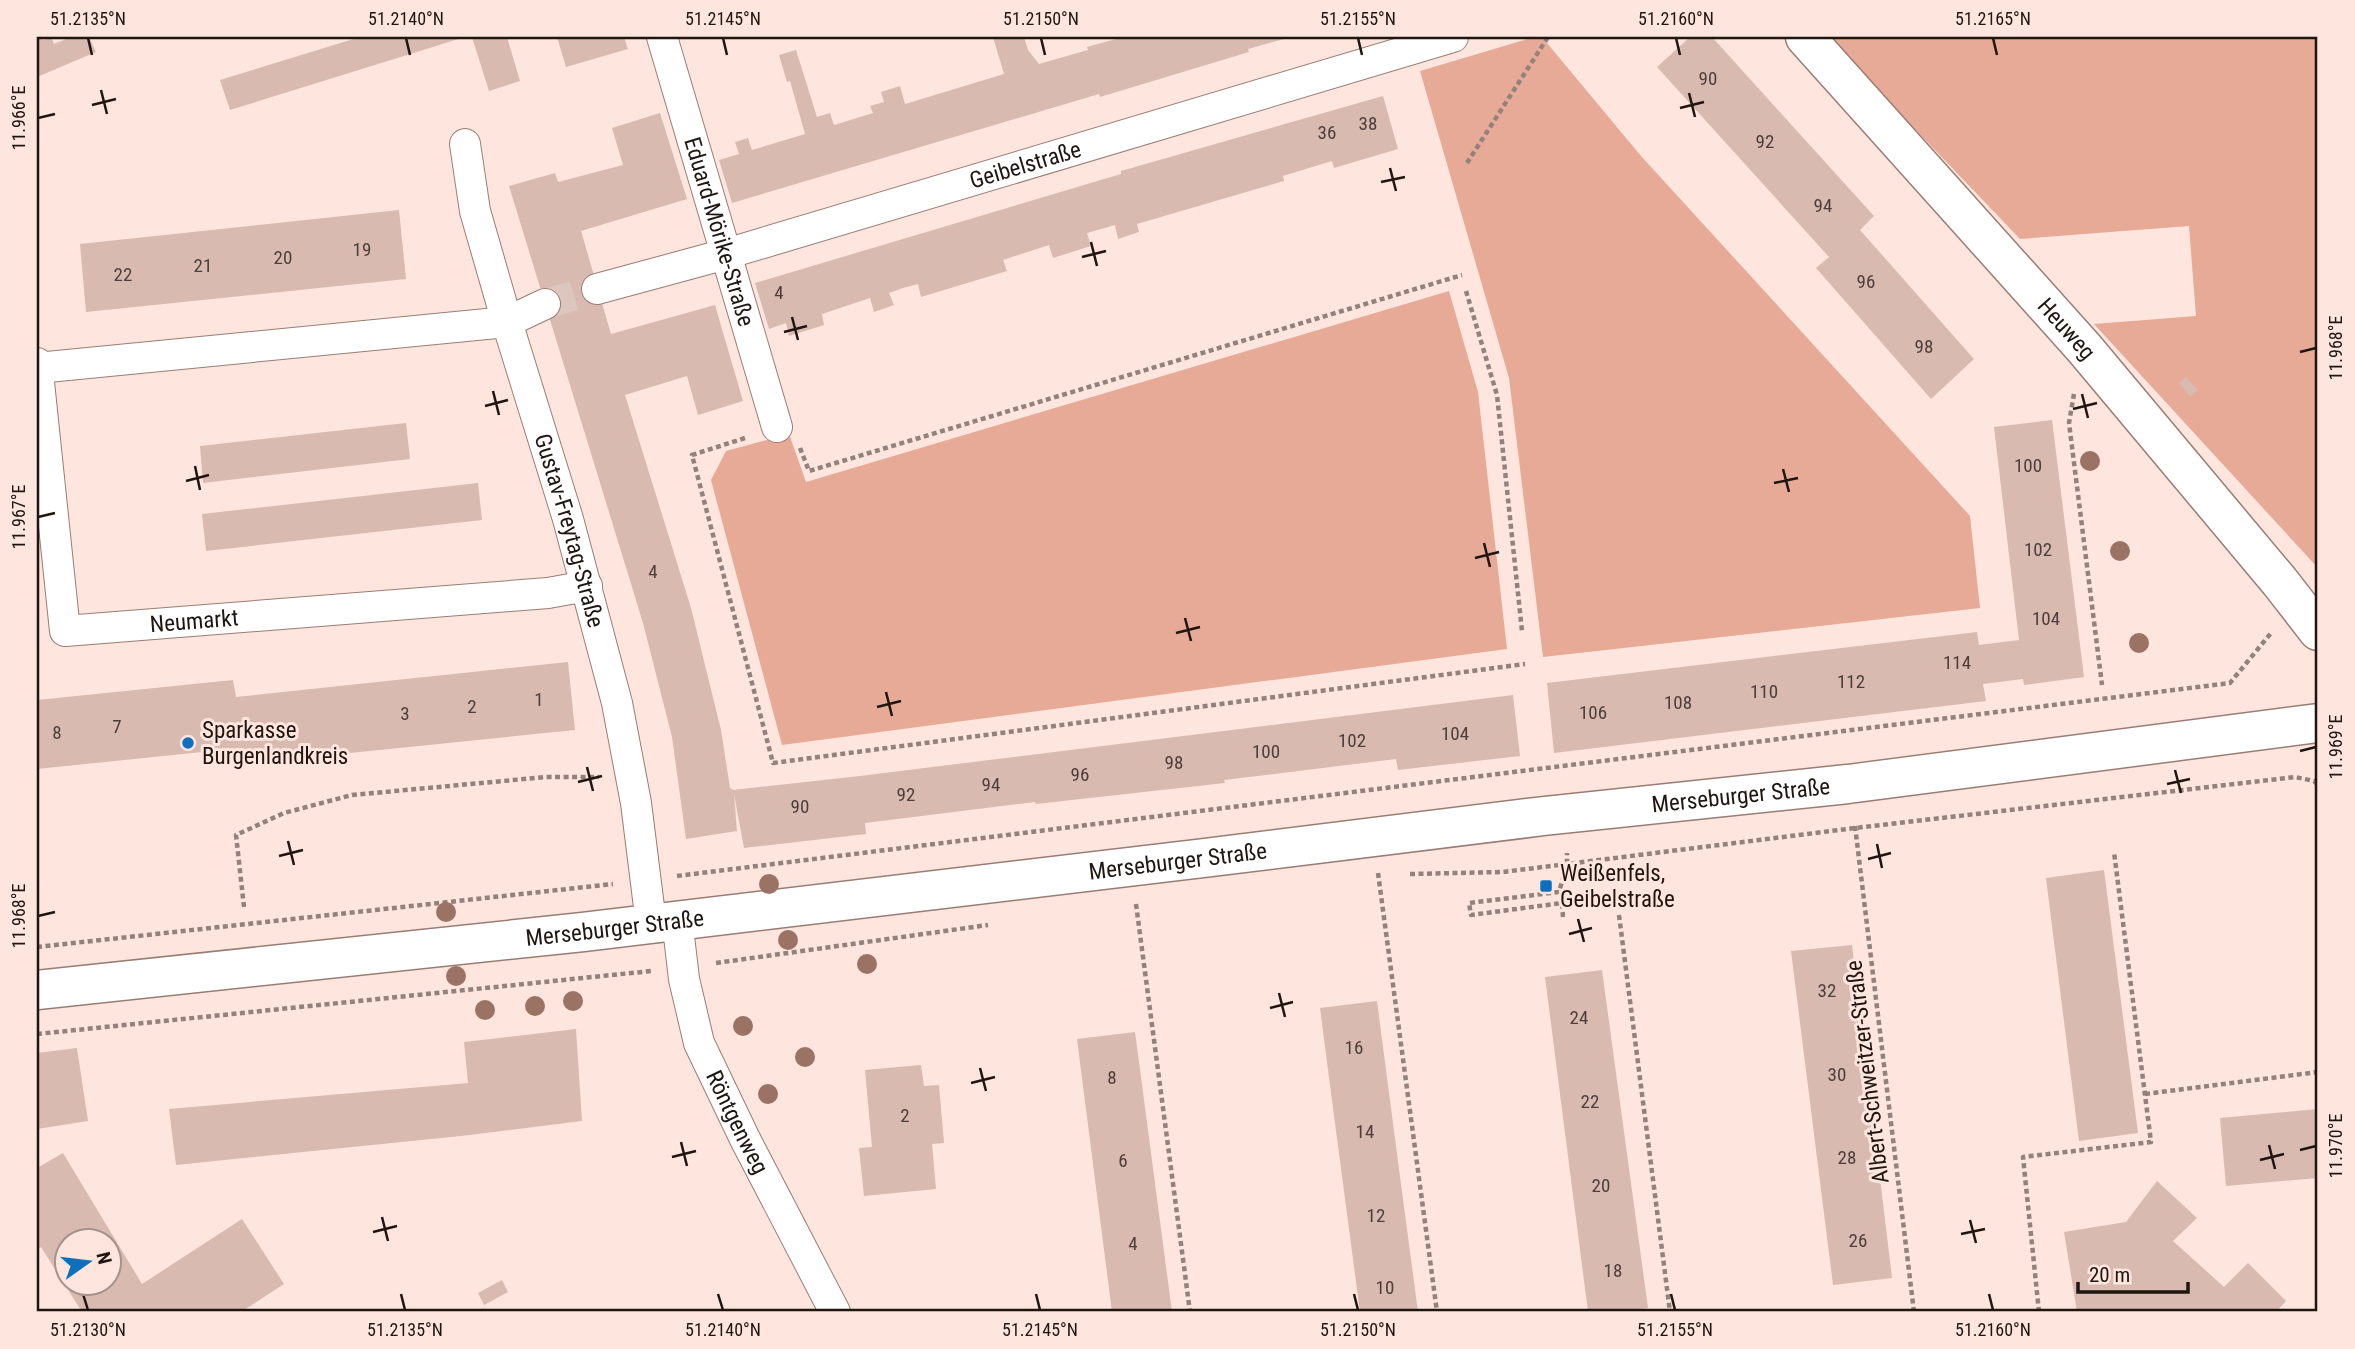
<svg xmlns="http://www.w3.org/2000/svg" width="2355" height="1349" font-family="'Roboto Condensed',sans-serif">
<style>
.green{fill:#e7aa96}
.building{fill:#d8bab0;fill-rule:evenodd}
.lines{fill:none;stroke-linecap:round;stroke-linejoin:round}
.street-tunnel{stroke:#ddc6be;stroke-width:30;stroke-dasharray:30 15;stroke-linecap:butt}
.street-casing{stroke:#997d74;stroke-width:32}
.secondary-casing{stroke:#997d74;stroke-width:41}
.path{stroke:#93817b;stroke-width:4.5;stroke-dasharray:5 3.5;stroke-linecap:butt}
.street{stroke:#fff;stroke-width:30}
.secondary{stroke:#fff;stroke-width:38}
.tree{fill:#9b7365}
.ticks{fill:none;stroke:#1f1511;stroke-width:2.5}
.poi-dot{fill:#0e70bc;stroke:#fee5dd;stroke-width:2.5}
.labels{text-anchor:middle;stroke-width:6;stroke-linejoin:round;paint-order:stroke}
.number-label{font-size:19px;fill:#4d3e39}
.street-label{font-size:23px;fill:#1f1511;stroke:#fee5dd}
.poi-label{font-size:23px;fill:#1f1511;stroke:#fee5dd;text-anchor:start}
.neatline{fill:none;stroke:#1f1511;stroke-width:2.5}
.ticks-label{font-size:18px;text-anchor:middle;fill:#1f1511}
</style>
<rect width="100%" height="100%" fill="#fee5dd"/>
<!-- green -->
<g class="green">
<path d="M 1534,37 L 1542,37 L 1641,156 L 1970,516 L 1980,608 L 1543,657 L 1509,378 L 1420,71 Z"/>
<path d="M 1827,37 L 2318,37 L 2318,568 L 2094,324 L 2196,316 L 2189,226 L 2020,239 Z"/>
<path d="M 1449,291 L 1478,392 L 1507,649 L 782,745 L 711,480 L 726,451 L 789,434 L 806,482 Z"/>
</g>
<!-- building -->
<g class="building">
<path d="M 37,37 L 41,37 L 43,40 L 51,37 L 54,44 L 71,37 L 76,39 L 89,37 L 96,52 L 37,77 Z"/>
<path d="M 360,37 L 465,37 L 230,110 L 220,80 Z"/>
<path d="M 472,37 L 507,37 L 520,81 L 489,91 Z"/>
<path d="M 557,37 L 624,37 L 628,49 L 566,67 Z"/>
<path d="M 993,37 L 1024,37 L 1028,50 L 1039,64 L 1088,50 L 1087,47 L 1123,37 L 1291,37 L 1248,49 L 1249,52 L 1100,97 L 1099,94 L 732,203 L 719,160 L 739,154 L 735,142 L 748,138 L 752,150 L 805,134 L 790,81 L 787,82 L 779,55 L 796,50 L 817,117 L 830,113 L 834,125 L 873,113 L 870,106 L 884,102 L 881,92 L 900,86 L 905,104 L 1004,74 Z"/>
<path d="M 1690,37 L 1712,37 L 1874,216 L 1860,230 L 1974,359 L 1931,399 L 1816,268 L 1829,257 L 1657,67 Z"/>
<path d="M 1383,96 L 1398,149 L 1334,168 L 1332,161 L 1283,176 L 1284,181 L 1137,224 L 1139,232 L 1118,239 L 1115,225 L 1087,233 L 1091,246 L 1053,258 L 1049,245 L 1003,260 L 1007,271 L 921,297 L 918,284 L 903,288 L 889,293 L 894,305 L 874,312 L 870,298 L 822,314 L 824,325 L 789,336 L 786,323 L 769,329 L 755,283 L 1121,174 L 1121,171 Z"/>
<path d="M 660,113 L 687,199 L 581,231 L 611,334 L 715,305 L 743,401 L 698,415 L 687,376 L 625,395 L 691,608 L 721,730 L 730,788 L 733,790 L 860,776 L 1513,695 L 1520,756 L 1398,770 L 1396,759 L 1224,780 L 1225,783 L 1036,804 L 1035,802 L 865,823 L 866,834 L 744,848 L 734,794 L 737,831 L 686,839 L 672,737 L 643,623 L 509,186 L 555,173 L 558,182 L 623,165 L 612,128 Z"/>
<path d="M 399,210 L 406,279 L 86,312 L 80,244 Z"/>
<path d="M 2186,377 L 2198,390 L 2190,397 L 2179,383 Z"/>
<path d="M 2052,420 L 2084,677 L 2024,685 L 2023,679 L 1983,684 L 1986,701 L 1554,753 L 1547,683 L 1977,632 L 1979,645 L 2019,640 L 1994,427 Z"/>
<path d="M 406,423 L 410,459 L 203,483 L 200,446 Z"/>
<path d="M 478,483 L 482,520 L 206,551 L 202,514 Z"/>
<path d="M 568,662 L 575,730 L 242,764 L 241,748 L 37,769 L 37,700 L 233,680 L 236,697 Z"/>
<path d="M 2104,870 L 2138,1133 L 2079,1141 L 2046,878 Z"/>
<path d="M 1852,945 L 1892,1278 L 1833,1285 L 1791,951 Z"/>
<path d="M 1602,970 L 1648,1308 L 1615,1312 L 1588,1312 L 1545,977 Z"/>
<path d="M 1377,1001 L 1399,1169 L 1418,1312 L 1360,1312 L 1331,1093 L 1320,1008 Z"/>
<path d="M 576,1029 L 582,1121 L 461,1136 L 176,1165 L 169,1109 L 468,1083 L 464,1042 Z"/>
<path d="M 1135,1032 L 1146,1115 L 1172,1312 L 1112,1312 L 1077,1039 Z"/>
<path d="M 77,1048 L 88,1121 L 37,1129 L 37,1053 Z"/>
<path d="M 921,1065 L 924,1086 L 939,1085 L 944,1143 L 932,1144 L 936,1189 L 864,1196 L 859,1148 L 872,1147 L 865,1070 Z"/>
<path d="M 2318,1109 L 2318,1178 L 2226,1186 L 2220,1118 Z"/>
<path d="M 63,1153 L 142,1284 L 242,1219 L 284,1284 L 241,1312 L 82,1312 L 41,1247 L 37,1250 L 37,1168 ZM 66,1240 L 108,1240 L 108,1283 L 66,1283 Z"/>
<path d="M 2157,1181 L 2197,1218 L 2173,1241 L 2224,1287 L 2248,1263 L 2286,1301 L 2276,1312 L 2112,1312 L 2108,1309 L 2077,1312 L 2064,1232 L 2126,1222 Z"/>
<path d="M 502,1280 L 508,1292 L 484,1305 L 478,1293 Z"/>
</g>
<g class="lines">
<!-- street-tunnel -->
<path class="street-tunnel" d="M 545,304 L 597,289"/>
<defs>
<g id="street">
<path id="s1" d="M 662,37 L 777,427"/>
<path id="s2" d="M 465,144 L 475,211 L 507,322 L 568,519 L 617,703 L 636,803 L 651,923"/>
<path id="s3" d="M 597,289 L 726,254 L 1453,37"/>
<path id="s4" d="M 37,363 L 65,631 L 548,593 L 587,586"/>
<path d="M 37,368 L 507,322 L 545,304"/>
<path id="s5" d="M 677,919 L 684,979 L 699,1043 L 745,1139 L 835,1312"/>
</g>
<g id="secondary">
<path id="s6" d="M 1805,37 L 2084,348 L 2280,582 L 2318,631"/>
<path id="s7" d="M 37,990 L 583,932 L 1204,858 L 1544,816 L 1848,784 L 2318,723"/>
</g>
</defs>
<!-- street casing -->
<use href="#street" class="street-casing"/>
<!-- secondary casing -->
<use href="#secondary" class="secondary-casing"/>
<!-- path -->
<g class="path">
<path d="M 1467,163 L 1548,37"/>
<path d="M 1466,291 L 1497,395 L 1522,631"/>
<path d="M 2074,394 L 2069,423 L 2102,685"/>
<path d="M 745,438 L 692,455 L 773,763 L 1525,664"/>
<path d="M 800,448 L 809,471 L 1462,275"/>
<path d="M 1855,826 L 1914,1312"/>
<path d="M 1378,873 L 1437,1312"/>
<path d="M 1410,874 L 1503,872 L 1855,828 L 2295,777 L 2314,781 L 2318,785"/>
<path d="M 677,876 L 2230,683 L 2271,633"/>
<path d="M 1136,904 L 1190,1312"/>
<path d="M 244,907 L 236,835 L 284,813 L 352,795 L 546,777 L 599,777"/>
<path d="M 1619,915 L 1670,1312"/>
<path d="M 1563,917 L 1562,903 L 1471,915 L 1469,903 L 1559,892 L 1567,864 L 1567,853"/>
<path d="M 37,947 L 613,884"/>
<path d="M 716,963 L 988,925"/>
<path d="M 37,1034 L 651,971"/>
<path d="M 2145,1094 L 2318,1072"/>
<path d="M 2039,1312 L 2023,1157 L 2151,1142 L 2114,852"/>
</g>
<!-- street -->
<use href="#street" class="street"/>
<!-- secondary -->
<use href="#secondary" class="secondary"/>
</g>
<!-- trees -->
<g class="tree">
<circle cx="2090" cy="461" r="10"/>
<circle cx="2120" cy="551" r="10"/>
<circle cx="2139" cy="643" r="10"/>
<circle cx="769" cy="884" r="10"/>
<circle cx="446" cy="912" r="10"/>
<circle cx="788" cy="940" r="10"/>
<circle cx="867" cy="964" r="10"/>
<circle cx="456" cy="976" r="10"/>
<circle cx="573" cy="1001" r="10"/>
<circle cx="535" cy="1006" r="10"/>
<circle cx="485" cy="1010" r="10"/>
<circle cx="743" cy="1026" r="10"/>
<circle cx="805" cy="1057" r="10"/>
<circle cx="768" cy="1094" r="10"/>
</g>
<!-- ticks -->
<path class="ticks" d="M 88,38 L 92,55M 406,38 L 410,55M 723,38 L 727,55M 1041,38 L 1045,55M 1358,38 L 1362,55M 1676,38 L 1680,55M 1993,38 L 1997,55M 101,90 L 107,114M 1689,93 L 1695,117M 92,105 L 116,99M 1680,108 L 1704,102M 38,118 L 55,114M 1390,168 L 1396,191M 1381,182 L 1405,177M 1091,242 L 1097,266M 1082,257 L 1106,251M 792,317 L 798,340M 784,332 L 807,326M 2300,352 L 2316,348M 493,391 L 499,415M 2082,394 L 2088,418M 485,406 L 508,400M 2073,409 L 2097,403M 195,466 L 200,490M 1783,469 L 1789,492M 186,481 L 209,475M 1774,483 L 1798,478M 38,517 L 55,513M 1484,543 L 1490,567M 1475,558 L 1499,552M 1185,618 L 1191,641M 1176,633 L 1200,627M 886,692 L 892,716M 877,707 L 901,701M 2300,751 L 2316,747M 587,767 L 593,791M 2175,770 L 2181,793M 578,782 L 602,776M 2167,784 L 2190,779M 288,841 L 294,865M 1877,844 L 1882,868M 279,856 L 303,850M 1868,859 L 1891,853M 38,916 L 55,912M 1578,919 L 1584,942M 1569,934 L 1592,928M 1279,993 L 1285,1017M 1270,1008 L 1293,1002M 980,1068 L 986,1091M 971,1083 L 995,1077M 681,1142 L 687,1166M 2269,1145 L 2275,1169M 2300,1150 L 2316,1146M 672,1157 L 696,1151M 2260,1160 L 2284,1154M 382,1217 L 388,1241M 1970,1220 L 1976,1243M 373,1232 L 397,1226M 1961,1234 L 1985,1229M 83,1294 L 88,1310M 401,1294 L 405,1310M 718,1294 L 723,1310M 1036,1294 L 1040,1310M 1354,1294 L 1358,1310M 1671,1294 L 1675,1310M 1989,1294 L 1993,1310"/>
<!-- markers -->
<g class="poi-dot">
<circle cx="188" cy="743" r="7"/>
<rect x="1539" y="879" width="14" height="14" rx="3.5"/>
</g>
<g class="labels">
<!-- number labels -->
<g class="number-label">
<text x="1708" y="85">90</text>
<text x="1368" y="130">38</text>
<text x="1327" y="139">36</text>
<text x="1765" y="148">92</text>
<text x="1823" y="212">94</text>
<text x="362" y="256">19</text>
<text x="283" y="264">20</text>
<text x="203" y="272">21</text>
<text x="123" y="281">22</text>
<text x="1866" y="288">96</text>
<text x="779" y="299">4</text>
<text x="1924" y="353">98</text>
<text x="2028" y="472">100</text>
<text x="2038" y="556">102</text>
<text x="653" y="578">4</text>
<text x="2046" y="625">104</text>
<text x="1957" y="669">114</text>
<text x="1851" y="688">112</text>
<text x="1764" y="698">110</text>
<text x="539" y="706">1</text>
<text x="1678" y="709">108</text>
<text x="472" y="713">2</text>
<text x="1593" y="719">106</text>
<text x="405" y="720">3</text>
<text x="117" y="733">7</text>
<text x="57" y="739">8</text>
<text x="1455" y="740">104</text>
<text x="1352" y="747">102</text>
<text x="1266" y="758">100</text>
<text x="1174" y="769">98</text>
<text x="1080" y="781">96</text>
<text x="991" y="791">94</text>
<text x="906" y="801">92</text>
<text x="800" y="813">90</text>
<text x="1827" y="997">32</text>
<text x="1579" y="1024">24</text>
<text x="1354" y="1054">16</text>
<text x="1837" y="1081">30</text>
<text x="1112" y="1084">8</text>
<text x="1590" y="1108">22</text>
<text x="905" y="1122">2</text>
<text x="1365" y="1138">14</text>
<text x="1847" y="1164">28</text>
<text x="1123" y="1167">6</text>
<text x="1601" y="1192">20</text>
<text x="1376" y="1222">12</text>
<text x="1858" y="1247">26</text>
<text x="1133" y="1250">4</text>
<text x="1613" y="1277">18</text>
<text x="1385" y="1294">10</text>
</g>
<!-- street labels -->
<g class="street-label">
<text dy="8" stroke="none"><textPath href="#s3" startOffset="446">Geibelstraße</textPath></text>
<text dy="8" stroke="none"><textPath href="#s1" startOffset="203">Eduard-Mörike-Straße</textPath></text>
<text dy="8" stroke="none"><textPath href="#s6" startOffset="392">Heuweg</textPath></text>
<text dy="8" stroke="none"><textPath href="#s2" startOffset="401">Gustav-Freytag-Straße</textPath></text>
<text dy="8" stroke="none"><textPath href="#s4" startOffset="399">Neumarkt</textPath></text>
<text dy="8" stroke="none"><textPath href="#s7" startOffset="1715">Merseburger Straße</textPath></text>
<text dy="8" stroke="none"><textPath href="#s7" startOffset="1148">Merseburger Straße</textPath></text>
<text dy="8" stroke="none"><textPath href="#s7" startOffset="581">Merseburger Straße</textPath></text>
<text transform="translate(1867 1072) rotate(-97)" y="8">Albert-Schweitzer-Straße</text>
<text dy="8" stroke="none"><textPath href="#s5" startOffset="214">Röntgenweg</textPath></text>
</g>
<!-- poi labels -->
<g class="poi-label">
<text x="202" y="738">Sparkasse<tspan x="202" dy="26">Burgenlandkreis</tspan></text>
<text x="1560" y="881">Weißenfels,<tspan x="1560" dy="26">Geibelstraße</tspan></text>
</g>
</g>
<!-- border -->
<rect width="2355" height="1349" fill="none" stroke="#fee5dd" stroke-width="77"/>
<!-- north arrow -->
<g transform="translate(88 1262) rotate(76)"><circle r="33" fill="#fee5dd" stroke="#a5928b" stroke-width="2"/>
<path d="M0-5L12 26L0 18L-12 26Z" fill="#0e70bc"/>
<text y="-10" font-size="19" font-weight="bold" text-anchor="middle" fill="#1f1511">N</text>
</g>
<!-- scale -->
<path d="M2078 1282v10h110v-10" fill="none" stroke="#1f1511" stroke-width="3.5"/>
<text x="2089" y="1282" font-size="21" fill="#1f1511" stroke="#fee5dd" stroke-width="5" paint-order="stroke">20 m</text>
<rect x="38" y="38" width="2278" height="1272" class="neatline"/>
<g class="ticks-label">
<text x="88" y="25">51.2135°N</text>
<text x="406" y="25">51.2140°N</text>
<text x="723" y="25">51.2145°N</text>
<text x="1041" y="25">51.2150°N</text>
<text x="1358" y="25">51.2155°N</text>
<text x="1676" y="25">51.2160°N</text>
<text x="1993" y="25">51.2165°N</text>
<text transform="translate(19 118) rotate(-90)" y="6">11.966°E</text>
<text transform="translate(2336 348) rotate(-90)" y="6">11.968°E</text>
<text transform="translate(19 517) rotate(-90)" y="6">11.967°E</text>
<text transform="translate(2336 747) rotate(-90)" y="6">11.969°E</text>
<text transform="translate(19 916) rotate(-90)" y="6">11.968°E</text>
<text transform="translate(2336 1146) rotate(-90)" y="6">11.970°E</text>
<text x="88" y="1336">51.2130°N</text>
<text x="405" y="1336">51.2135°N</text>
<text x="723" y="1336">51.2140°N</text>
<text x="1040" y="1336">51.2145°N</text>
<text x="1358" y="1336">51.2150°N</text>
<text x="1675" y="1336">51.2155°N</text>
<text x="1993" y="1336">51.2160°N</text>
</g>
</svg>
